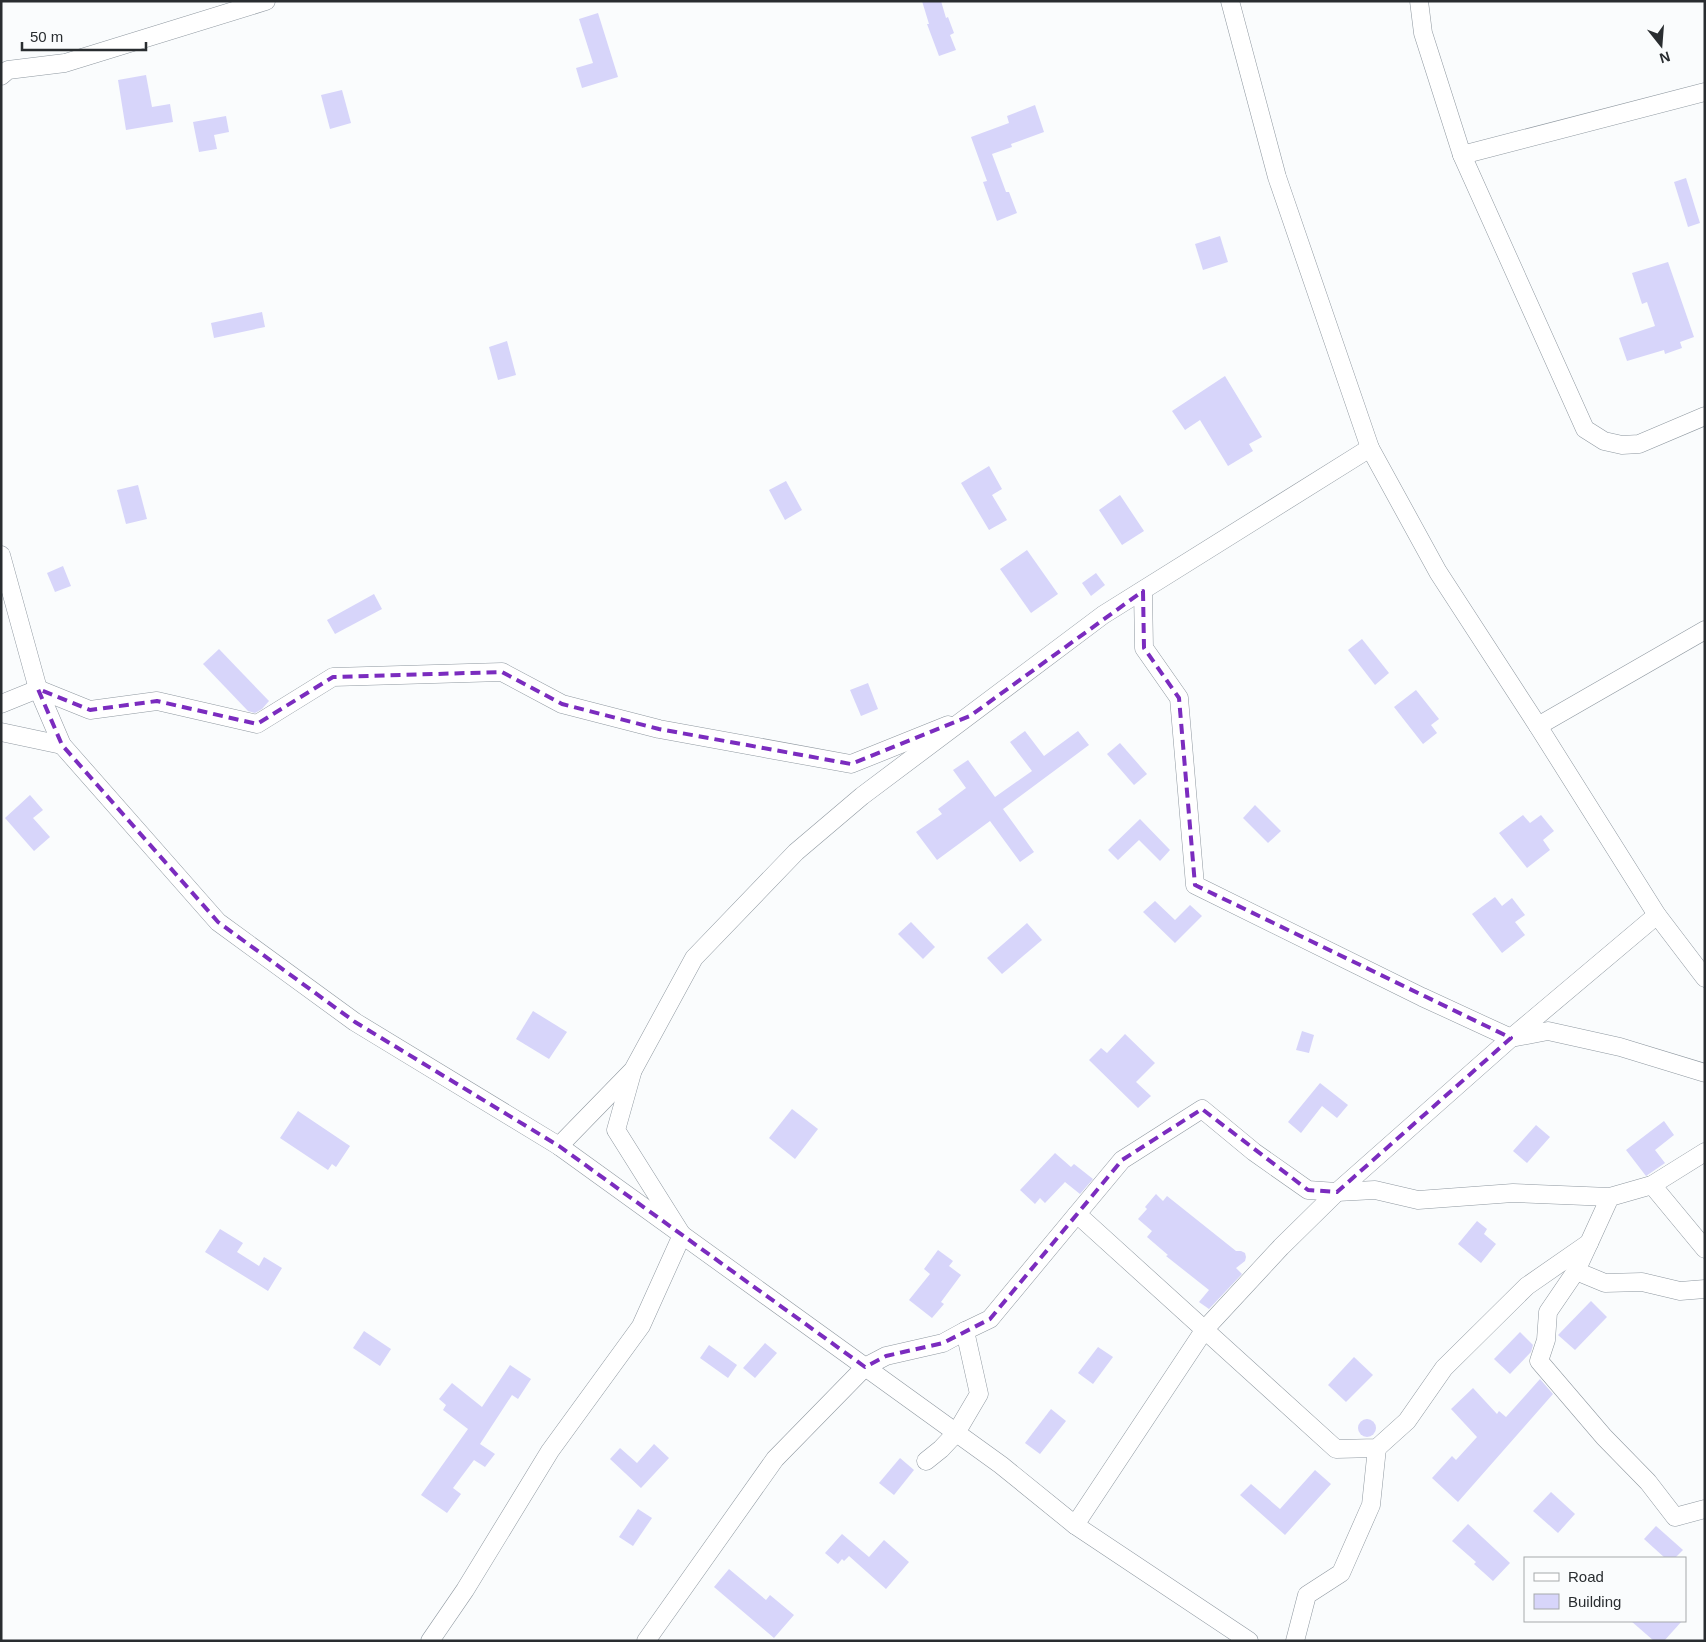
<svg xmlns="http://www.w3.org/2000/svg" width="1706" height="1642" font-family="Arial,sans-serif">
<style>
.building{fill:#d7d5fa}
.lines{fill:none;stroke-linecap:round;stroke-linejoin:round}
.minor-casing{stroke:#8f98a0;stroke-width:19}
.minor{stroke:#fff;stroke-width:18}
.marked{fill:none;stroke:#7b2cbf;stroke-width:4;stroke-dasharray:10 6;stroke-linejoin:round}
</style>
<rect width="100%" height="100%" fill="#fafcfd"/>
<!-- building -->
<g class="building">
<path d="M 922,1 L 941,1 L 946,18 L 948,17 L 954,33 L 950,35 L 956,50 L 939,56 L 927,24 L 929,24 Z"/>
<path d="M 598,13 L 618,77 L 582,88 L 576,68 L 593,63 L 579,19 Z"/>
<path d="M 146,75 L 152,107 L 170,104 L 173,122 L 126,130 L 118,80 Z"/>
<path d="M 342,90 L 351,123 L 330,129 L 321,95 Z"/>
<path d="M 1035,105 L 1044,132 L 1011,144 L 1012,147 L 992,154 L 1006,192 L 1009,192 L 1017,213 L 997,221 L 983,182 L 987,181 L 971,137 L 1009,123 L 1007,116 Z"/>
<path d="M 226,116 L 229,132 L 214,135 L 217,149 L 199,152 L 193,122 Z"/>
<path d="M 1686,178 L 1700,223 L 1688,227 L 1674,182 Z"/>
<path d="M 1220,236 L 1228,262 L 1203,270 L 1195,244 Z"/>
<path d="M 1668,262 L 1694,337 L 1680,342 L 1682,348 L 1665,354 L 1664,350 L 1627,361 L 1619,338 L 1655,326 L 1647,302 L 1642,304 L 1632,273 Z"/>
<path d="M 262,312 L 265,327 L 214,338 L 211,323 Z"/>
<path d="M 507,341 L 516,375 L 498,380 L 489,347 Z"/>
<path d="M 1225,376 L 1262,437 L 1249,444 L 1253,451 L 1228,466 L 1200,420 L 1185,430 L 1172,411 Z"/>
<path d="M 989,466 L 1002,489 L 992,495 L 1007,520 L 989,530 L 961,483 Z"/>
<path d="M 786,481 L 802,510 L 785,520 L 769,490 Z"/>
<path d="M 138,485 L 147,519 L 126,524 L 117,490 Z"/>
<path d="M 1120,495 L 1144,531 L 1122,545 L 1099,510 Z"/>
<path d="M 1027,550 L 1058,594 L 1031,613 L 1000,569 Z"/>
<path d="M 63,566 L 71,586 L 55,592 L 47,573 Z"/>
<path d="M 1096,573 L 1105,585 L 1091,596 L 1082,583 Z"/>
<path d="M 374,594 L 382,609 L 335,634 L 327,620 Z"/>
<path d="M 1362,639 L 1389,673 L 1375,685 L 1348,650 Z"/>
<path d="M 219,649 L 269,701 L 262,709 L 255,713 L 248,711 L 203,664 Z"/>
<path d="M 868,683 L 878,709 L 861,716 L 850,690 Z"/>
<path d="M 1416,690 L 1439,719 L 1431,725 L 1437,733 L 1423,744 L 1394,707 Z"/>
<path d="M 1025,731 L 1044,756 L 1078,731 L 1089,745 L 1003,809 L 1034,852 L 1020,862 L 990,821 L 937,860 L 916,832 L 942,814 L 938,809 L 966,788 L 953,770 L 968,760 L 995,797 L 1032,771 L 1010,742 Z"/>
<path d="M 1120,743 L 1147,774 L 1134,785 L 1107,754 Z"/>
<path d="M 30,795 L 43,810 L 33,818 L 50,837 L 34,851 L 5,818 Z"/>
<path d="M 1255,805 L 1281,831 L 1268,843 L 1243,818 Z"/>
<path d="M 1523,815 L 1530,823 L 1541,815 L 1554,831 L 1543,840 L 1550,850 L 1527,868 L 1499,833 Z"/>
<path d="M 1140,819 L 1170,850 L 1160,861 L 1139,840 L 1118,860 L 1108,850 Z"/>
<path d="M 1495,897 L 1502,906 L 1512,898 L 1525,915 L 1515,922 L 1525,935 L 1502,953 L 1472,914 Z"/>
<path d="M 1155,901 L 1175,920 L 1190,905 L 1202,916 L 1175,943 L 1143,912 Z"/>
<path d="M 911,922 L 935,947 L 923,959 L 898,934 Z"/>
<path d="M 1027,923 L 1042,940 L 1002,974 L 987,958 Z"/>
<path d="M 533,1011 L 567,1032 L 549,1059 L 516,1039 Z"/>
<path d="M 1302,1031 L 1314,1035 L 1309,1053 L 1296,1050 Z"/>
<path d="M 1125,1034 L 1155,1063 L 1136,1082 L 1151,1096 L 1138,1108 L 1089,1060 L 1101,1048 L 1107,1053 Z"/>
<path d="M 1320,1083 L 1348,1105 L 1337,1118 L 1322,1106 L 1301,1133 L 1288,1122 Z"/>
<path d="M 792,1109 L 818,1129 L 795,1159 L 769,1138 Z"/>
<path d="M 298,1111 L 350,1146 L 336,1167 L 332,1164 L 328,1170 L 280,1138 Z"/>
<path d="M 1664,1121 L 1674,1135 L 1655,1150 L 1665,1163 L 1646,1176 L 1626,1150 Z"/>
<path d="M 1536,1125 L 1550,1137 L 1527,1163 L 1513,1151 Z"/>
<path d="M 1055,1153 L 1071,1167 L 1074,1164 L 1093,1179 L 1080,1194 L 1065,1182 L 1045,1203 L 1040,1198 L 1035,1204 L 1020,1190 Z"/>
<path d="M 1156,1194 L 1163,1201 L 1167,1196 L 1236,1251 L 1241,1251 L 1245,1253 L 1246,1257 L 1245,1261 L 1236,1268 L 1242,1274 L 1209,1309 L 1199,1302 L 1209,1290 L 1166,1256 L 1168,1255 L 1147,1237 L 1152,1231 L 1138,1219 L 1147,1209 L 1145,1207 Z"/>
<path d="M 1477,1221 L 1487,1229 L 1484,1234 L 1496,1244 L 1481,1263 L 1458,1244 Z"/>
<path d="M 220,1229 L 243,1243 L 237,1252 L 259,1266 L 264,1257 L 282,1268 L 268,1291 L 205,1252 Z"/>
<path d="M 938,1250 L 953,1261 L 949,1266 L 961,1275 L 941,1302 L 944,1304 L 932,1318 L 909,1300 L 930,1274 L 924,1269 Z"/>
<path d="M 1591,1301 L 1607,1317 L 1575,1350 L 1558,1335 Z"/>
<path d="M 364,1331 L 391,1349 L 380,1366 L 353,1348 Z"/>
<path d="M 1520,1332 L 1533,1345 L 1531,1352 L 1510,1374 L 1494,1359 Z"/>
<path d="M 765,1343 L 777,1353 L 755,1378 L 743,1368 Z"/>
<path d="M 709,1345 L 737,1365 L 728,1378 L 700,1358 Z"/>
<path d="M 1098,1347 L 1113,1357 L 1093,1384 L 1078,1373 Z"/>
<path d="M 1354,1357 L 1373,1375 L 1346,1402 L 1328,1385 Z"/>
<path d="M 510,1365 L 531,1379 L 518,1399 L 512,1395 L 480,1444 L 495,1454 L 485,1467 L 474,1460 L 453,1488 L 461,1494 L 447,1513 L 421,1495 L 468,1429 L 443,1410 L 446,1405 L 439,1399 L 452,1383 L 482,1407 Z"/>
<path d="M 1540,1379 L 1553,1394 L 1458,1502 L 1432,1478 L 1452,1456 L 1456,1460 L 1477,1437 L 1451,1409 L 1473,1388 L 1497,1414 L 1499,1411 L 1506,1417 Z"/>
<path d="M 1051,1409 L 1066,1421 L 1040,1454 L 1025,1443 Z"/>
<circle cx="1367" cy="1428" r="9"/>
<path d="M 654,1444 L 669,1458 L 641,1488 L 610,1459 L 620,1448 L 637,1463 Z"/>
<path d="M 900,1458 L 914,1470 L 894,1495 L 879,1483 Z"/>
<path d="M 1315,1470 L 1331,1484 L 1285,1535 L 1240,1495 L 1251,1484 L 1280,1509 Z"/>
<path d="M 1551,1492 L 1575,1514 L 1558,1533 L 1533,1511 Z"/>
<path d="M 638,1509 L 652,1518 L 633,1546 L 619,1537 Z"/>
<path d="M 1468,1524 L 1510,1563 L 1493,1581 L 1474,1564 L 1476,1562 L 1452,1541 Z"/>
<path d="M 1656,1526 L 1683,1550 L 1675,1558 L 1665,1558 L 1644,1539 Z"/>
<path d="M 842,1534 L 869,1557 L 884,1540 L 909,1562 L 886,1589 L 849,1556 L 844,1561 L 842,1559 L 838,1564 L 825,1553 Z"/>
<path d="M 729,1569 L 766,1600 L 770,1595 L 794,1615 L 774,1638 L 714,1587 Z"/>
<path d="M 1631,1621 L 1682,1621 L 1664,1641 L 1654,1641 Z"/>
</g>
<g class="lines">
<defs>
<g id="minor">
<path d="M 1230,1 L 1277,177 L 1370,448 L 1438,572 L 1538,726 L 1657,915 L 1705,978"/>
<path d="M 1419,1 L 1423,33 L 1462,155 L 1585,429 L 1604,441 L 1622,445 L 1639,444 L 1705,416"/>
<path d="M 1,76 L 8,70 L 65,63 L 266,1"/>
<path d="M 1462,155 L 1705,92"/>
<path d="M 1,555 L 38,689 L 62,745 L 218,922 L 355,1022 L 559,1146 L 1001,1465 L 1075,1525 L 1249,1641"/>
<path d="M 1143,591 L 1144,648 L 1179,698 L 1195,885 L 1422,997 L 1511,1038 L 1548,1031 L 1620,1047 L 1705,1073"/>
<path d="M 1,704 L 38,689 L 90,710 L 157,701 L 257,724 L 333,677 L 502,672 L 562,704 L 659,729 L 851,764 L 948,725"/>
<path d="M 1538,726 L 1705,630"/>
<path d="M 1,732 L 62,745"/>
<path d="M 559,1146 L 633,1070 L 694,958 L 796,852 L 862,796 L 1103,615 L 1370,448"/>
<path d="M 1652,1185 L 1705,1249"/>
<path d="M 1610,1197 L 1589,1243 L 1527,1286 L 1444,1368 L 1407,1421 L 1377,1448 L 1336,1449 L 1077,1214 L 1122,1160 L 1202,1109 L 1254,1152 L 1308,1190 L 1337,1192 L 1375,1190 L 1418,1200 L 1513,1193 L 1610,1197 L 1652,1185 L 1705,1152"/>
<path d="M 1589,1243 L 1576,1271 L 1548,1312 L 1546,1340 L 1539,1361 L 1604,1437 L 1648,1482 L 1675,1517 L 1705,1509"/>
<path d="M 1576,1271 L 1605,1283 L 1642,1282 L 1680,1291 L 1705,1289"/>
<path d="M 926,1461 L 941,1449 L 956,1433 L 979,1394 L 965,1331 L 990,1319 L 1077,1214"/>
<path d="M 1075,1525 L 1205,1329 L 1281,1247 L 1337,1192 L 1511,1038 L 1657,915"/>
<path d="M 430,1641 L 465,1590 L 550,1451 L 641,1326 L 682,1235 L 616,1130 L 632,1073"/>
<path d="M 646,1641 L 775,1459 L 865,1367 L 886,1356 L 943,1343 L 965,1331"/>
<path d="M 1295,1641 L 1307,1595 L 1341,1573 L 1371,1505 L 1377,1448"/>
</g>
</defs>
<!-- minor casing -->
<use href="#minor" class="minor-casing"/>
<!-- minor -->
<use href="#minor" class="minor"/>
</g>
<!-- marked area -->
<path class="marked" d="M 1143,591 L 1144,648 L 1179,698 L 1195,885 L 1511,1038 L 1337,1192 L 1308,1190 L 1202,1109 L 1122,1160 L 990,1319 L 943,1343 L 886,1356 L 865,1367 L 559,1146 L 355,1022 L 218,922 L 62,745 L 38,689 L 90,710 L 157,701 L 257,724 L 333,677 L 502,672 L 562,704 L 659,729 L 851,764 L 970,716 Z"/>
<!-- border -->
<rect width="1706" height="1642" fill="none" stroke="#292d30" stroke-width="5"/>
<!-- legend -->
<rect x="1524" y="1557" width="162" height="65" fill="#fafcfd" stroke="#a6a9ab"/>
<rect x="1534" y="1573" width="25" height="8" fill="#ffffff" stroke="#a6a9ab"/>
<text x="1568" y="1582" font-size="15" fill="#292d30">Road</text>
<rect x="1534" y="1594" width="25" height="15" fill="#d7d5fa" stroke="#a6a9ab"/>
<text x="1568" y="1607" font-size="15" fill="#292d30">Building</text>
<!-- north arrow -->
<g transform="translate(1661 45) rotate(163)" stroke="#fafcfd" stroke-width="4" paint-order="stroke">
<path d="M0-4L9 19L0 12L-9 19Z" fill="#292d30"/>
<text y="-8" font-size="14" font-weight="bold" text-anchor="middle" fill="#292d30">N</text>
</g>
<!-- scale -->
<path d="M22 42v8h124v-8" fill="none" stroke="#292d30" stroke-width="2.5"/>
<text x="30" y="42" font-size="15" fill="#292d30" stroke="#fafcfd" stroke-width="4" paint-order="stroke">50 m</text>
</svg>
